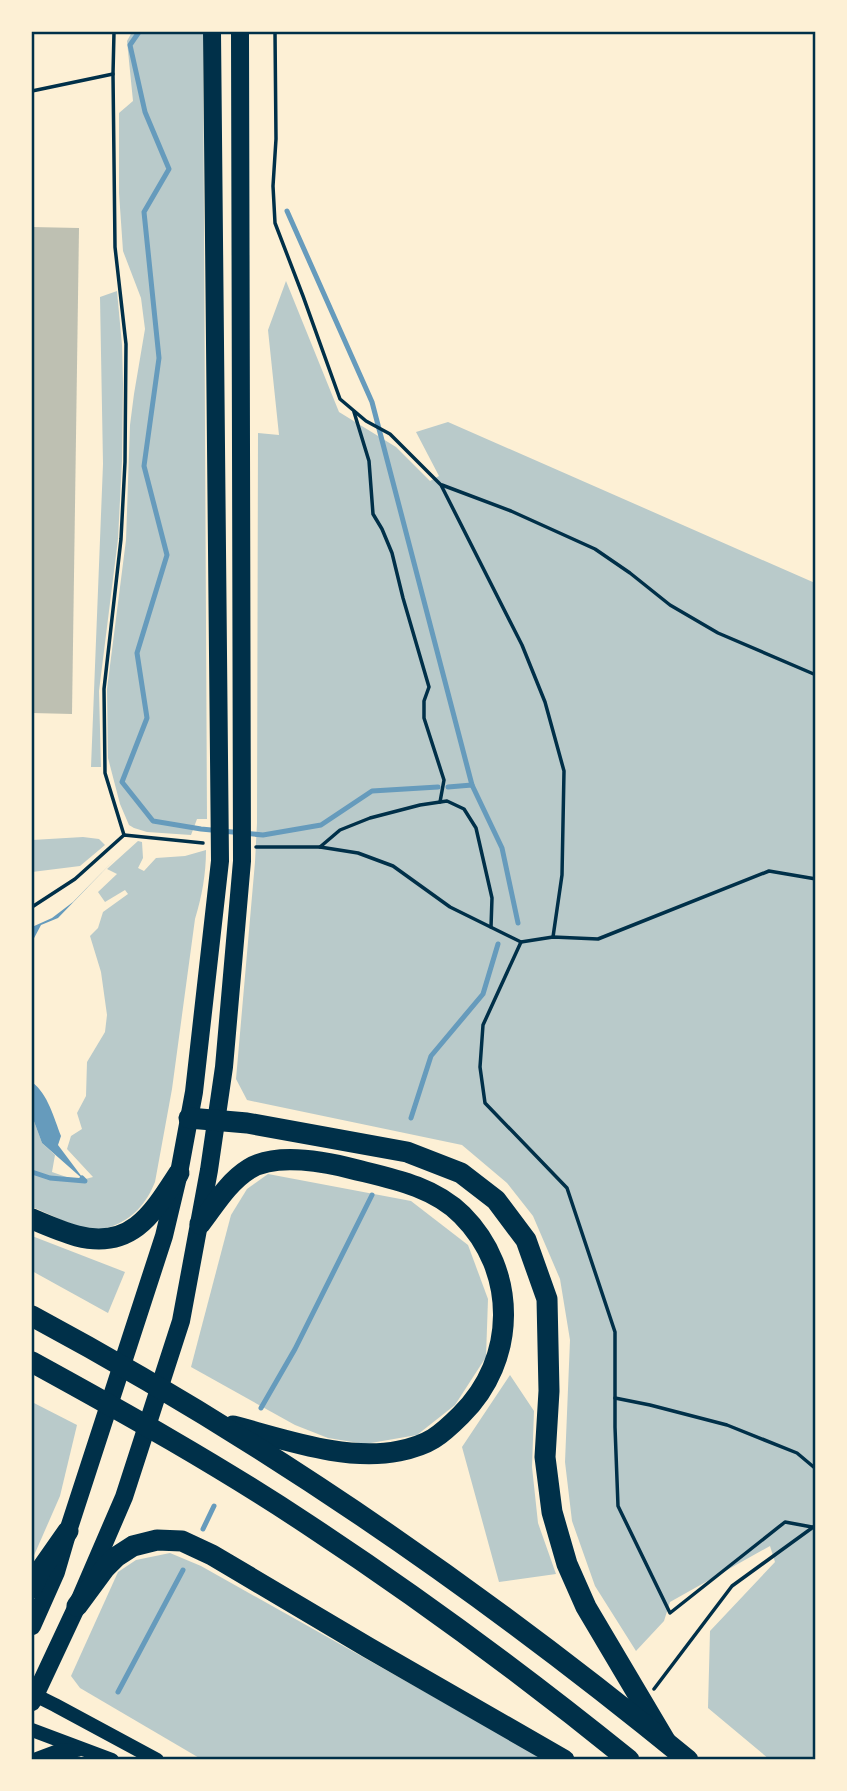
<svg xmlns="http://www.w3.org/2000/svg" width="847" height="1791" font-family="'Work Sans',sans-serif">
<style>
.green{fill:#b9caca}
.water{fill:#669bbc}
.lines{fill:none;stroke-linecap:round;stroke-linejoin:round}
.stream{stroke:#669bbc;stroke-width:5}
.building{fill:#bec0b2}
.path{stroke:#003049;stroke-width:3.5}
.secondary{stroke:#003049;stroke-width:14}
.primary{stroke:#003049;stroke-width:18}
.motorway{stroke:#003049;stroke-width:21}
.neatline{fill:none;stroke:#003049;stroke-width:2.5}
</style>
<rect width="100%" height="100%" fill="#fdf0d5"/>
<!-- green -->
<g class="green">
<path d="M 132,32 L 203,32 L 207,819 L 197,819 L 191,835 L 147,832 L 134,828 L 129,825 L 120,804 L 108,758 L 107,689 L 126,540 L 130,425 L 134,394 L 145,329 L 141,298 L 123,251 L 119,193 L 119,113 L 133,101 L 127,41 Z"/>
<path d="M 286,281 L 339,412 L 396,447 L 430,481 L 439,476 L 416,432 L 448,422 L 815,583 L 815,1759 L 769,1759 L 708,1708 L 710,1631 L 775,1562 L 770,1546 L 670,1602 L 664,1621 L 636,1651 L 595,1586 L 572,1521 L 565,1462 L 570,1340 L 560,1279 L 533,1216 L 507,1183 L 462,1145 L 247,1100 L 236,1079 L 255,862 L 257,823 L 258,433 L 279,435 L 268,330 Z"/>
<path d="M 117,291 L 122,345 L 123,384 L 122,461 L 118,539 L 99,691 L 101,767 L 91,767 L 103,464 L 100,297 Z"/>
<path d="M 83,837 L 99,839 L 105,845 L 80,866 L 32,872 L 32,840 Z"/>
<path d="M 138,841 L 142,842 L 143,858 L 138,868 L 144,871 L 156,858 L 185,856 L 206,850 C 206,874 202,896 195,919 L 172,1089 L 155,1182 C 146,1204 133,1219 110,1227 C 108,1227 101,1230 99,1230 C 79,1231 51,1214 32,1207 L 32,1116 L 42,1143 L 55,1155 L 52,1172 L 78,1181 L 93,1177 L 67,1149 L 71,1136 L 82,1129 L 77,1113 L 86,1096 L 87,1062 L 105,1032 L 107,1015 L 101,972 L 90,936 L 98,928 L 103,912 L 128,894 L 125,890 L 105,902 L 98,892 L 117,874 L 107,869 Z"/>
<path d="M 268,1174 L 411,1201 L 468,1245 L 488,1299 L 486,1357 L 455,1405 L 417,1435 L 365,1444 L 328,1438 L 295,1425 L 191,1367 L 231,1215 L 247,1189 Z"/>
<path d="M 32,1236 L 125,1272 L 108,1313 L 32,1271 Z"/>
<path d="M 510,1375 L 534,1411 L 532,1467 L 538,1523 L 556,1574 L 499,1582 L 462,1447 Z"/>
<path d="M 32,1402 L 77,1425 L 60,1496 L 32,1560 Z"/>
<path d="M 170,1553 L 201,1566 L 544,1759 L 201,1759 L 80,1688 L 71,1676 L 118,1572 L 136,1560 Z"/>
</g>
<!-- water -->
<g class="water">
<path d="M 116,858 L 58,918 L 41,925 L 32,942 L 32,927 L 52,918 L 73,902 Z"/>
<path d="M 32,1082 C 48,1094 54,1118 61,1136 L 58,1145 L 85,1181 L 42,1143 L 32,1116 Z"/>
</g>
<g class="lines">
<!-- stream -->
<g class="stream">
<path d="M 139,32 L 130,45 L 145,112 L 169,169 L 144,212 L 159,358 L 144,466 L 167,555 L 137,653 L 147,718 L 122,782 L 153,821 L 201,829 L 263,835 L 321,825 L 372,791 L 438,787"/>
<path d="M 287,211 L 372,402 L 472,785"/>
<path d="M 448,787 L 472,785 L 502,848 L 518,923"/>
<path d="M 411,1118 L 431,1056 L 483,994 L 498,944"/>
<path d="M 32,1172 L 50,1178 L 85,1181 L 82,1178"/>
<path d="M 261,1408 L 295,1349 L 372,1195"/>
<path d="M 203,1529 L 214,1506"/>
<path d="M 118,1692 L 183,1570"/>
</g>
</g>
<!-- building -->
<path class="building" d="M 32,227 L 79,228 L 72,714 L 32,713 Z"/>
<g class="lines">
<!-- path -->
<g class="path">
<path d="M 114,32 L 113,74 L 115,247 L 126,344 L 125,462 L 121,539 L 104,689 L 105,773 L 124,835"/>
<path d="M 275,32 L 276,139 L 273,186 L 275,223 L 303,296 L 340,399 L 366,421 L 390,434 L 441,485 L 522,645 L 545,702 L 564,771 L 562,875 L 553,937"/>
<path d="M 32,91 L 113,74"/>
<path d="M 354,412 L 369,461 L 373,514 L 382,529 L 392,553 L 403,598 L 429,687 L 424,701 L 424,718 L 444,780 L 440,802"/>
<path d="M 442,485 L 511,511 L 595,549 L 630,573 L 670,605 L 718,633 L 816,675"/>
<path d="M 256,847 L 320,847 L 358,853 L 393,866 L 450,907 L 521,942 L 553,937 L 598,939 L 769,871 L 816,879"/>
<path d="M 320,847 L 340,830 L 370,818 L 420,805 L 447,801 L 464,809 L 476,828 L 492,898 L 491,927"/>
<path d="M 32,907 L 75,879 L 124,835 L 203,843"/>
<path d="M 521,942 L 483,1025 L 480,1067 L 485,1103 L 567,1188 L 615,1332 L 615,1427 L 618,1506 L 670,1613 L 785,1522 L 812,1527"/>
<path d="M 615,1398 L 650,1405 L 727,1425 L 797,1453 L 816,1469"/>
<path d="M 654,1689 L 732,1586 L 816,1525"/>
</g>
<!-- secondary -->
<g class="secondary">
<path d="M 32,1695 L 35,1695 L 55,1705 L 157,1760"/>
<path d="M 32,1730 L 112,1760"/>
<path d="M 34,1760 L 58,1751 L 77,1750"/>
</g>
<!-- primary -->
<g class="primary">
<path d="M 32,1626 L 56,1572 L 68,1531 L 164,1236 L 179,1173 L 194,1092 L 220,861 L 212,32"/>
<path d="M 32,1702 L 77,1606 L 124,1497 L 181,1321 L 209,1170 L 224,1067 L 242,861 L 240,32"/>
</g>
<!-- motorway -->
<g class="motorway">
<path d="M 189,1118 L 247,1123 L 407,1152 L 461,1173 L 496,1200 L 526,1240 L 547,1299 L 549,1391 L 545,1457 L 552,1512 L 567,1564 L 586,1607 L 666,1742"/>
<path d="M 32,1219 C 46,1225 62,1232 77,1236 C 132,1250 153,1213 179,1173"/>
<path d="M 200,1224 C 214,1206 228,1182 249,1169 C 276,1152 327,1162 357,1170 C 394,1179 434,1187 462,1215 C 518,1271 517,1360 461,1415 C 440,1436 429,1445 399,1451 C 346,1462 284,1439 233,1426"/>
<path d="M 32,1316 C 265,1441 483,1592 688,1760"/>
<path d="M 32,1362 C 125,1413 218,1465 307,1524 C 418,1597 525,1676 629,1760"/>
<path d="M 32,1588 L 40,1571 L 68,1531"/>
<path d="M 77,1606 L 105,1568 L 116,1557 L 133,1546 L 157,1540 L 182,1541 L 212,1555 L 369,1648 L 564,1760"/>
</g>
</g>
<!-- border -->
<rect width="847" height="1791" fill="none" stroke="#fdf0d5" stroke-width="66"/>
<rect x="33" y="33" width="781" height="1725" class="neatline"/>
</svg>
